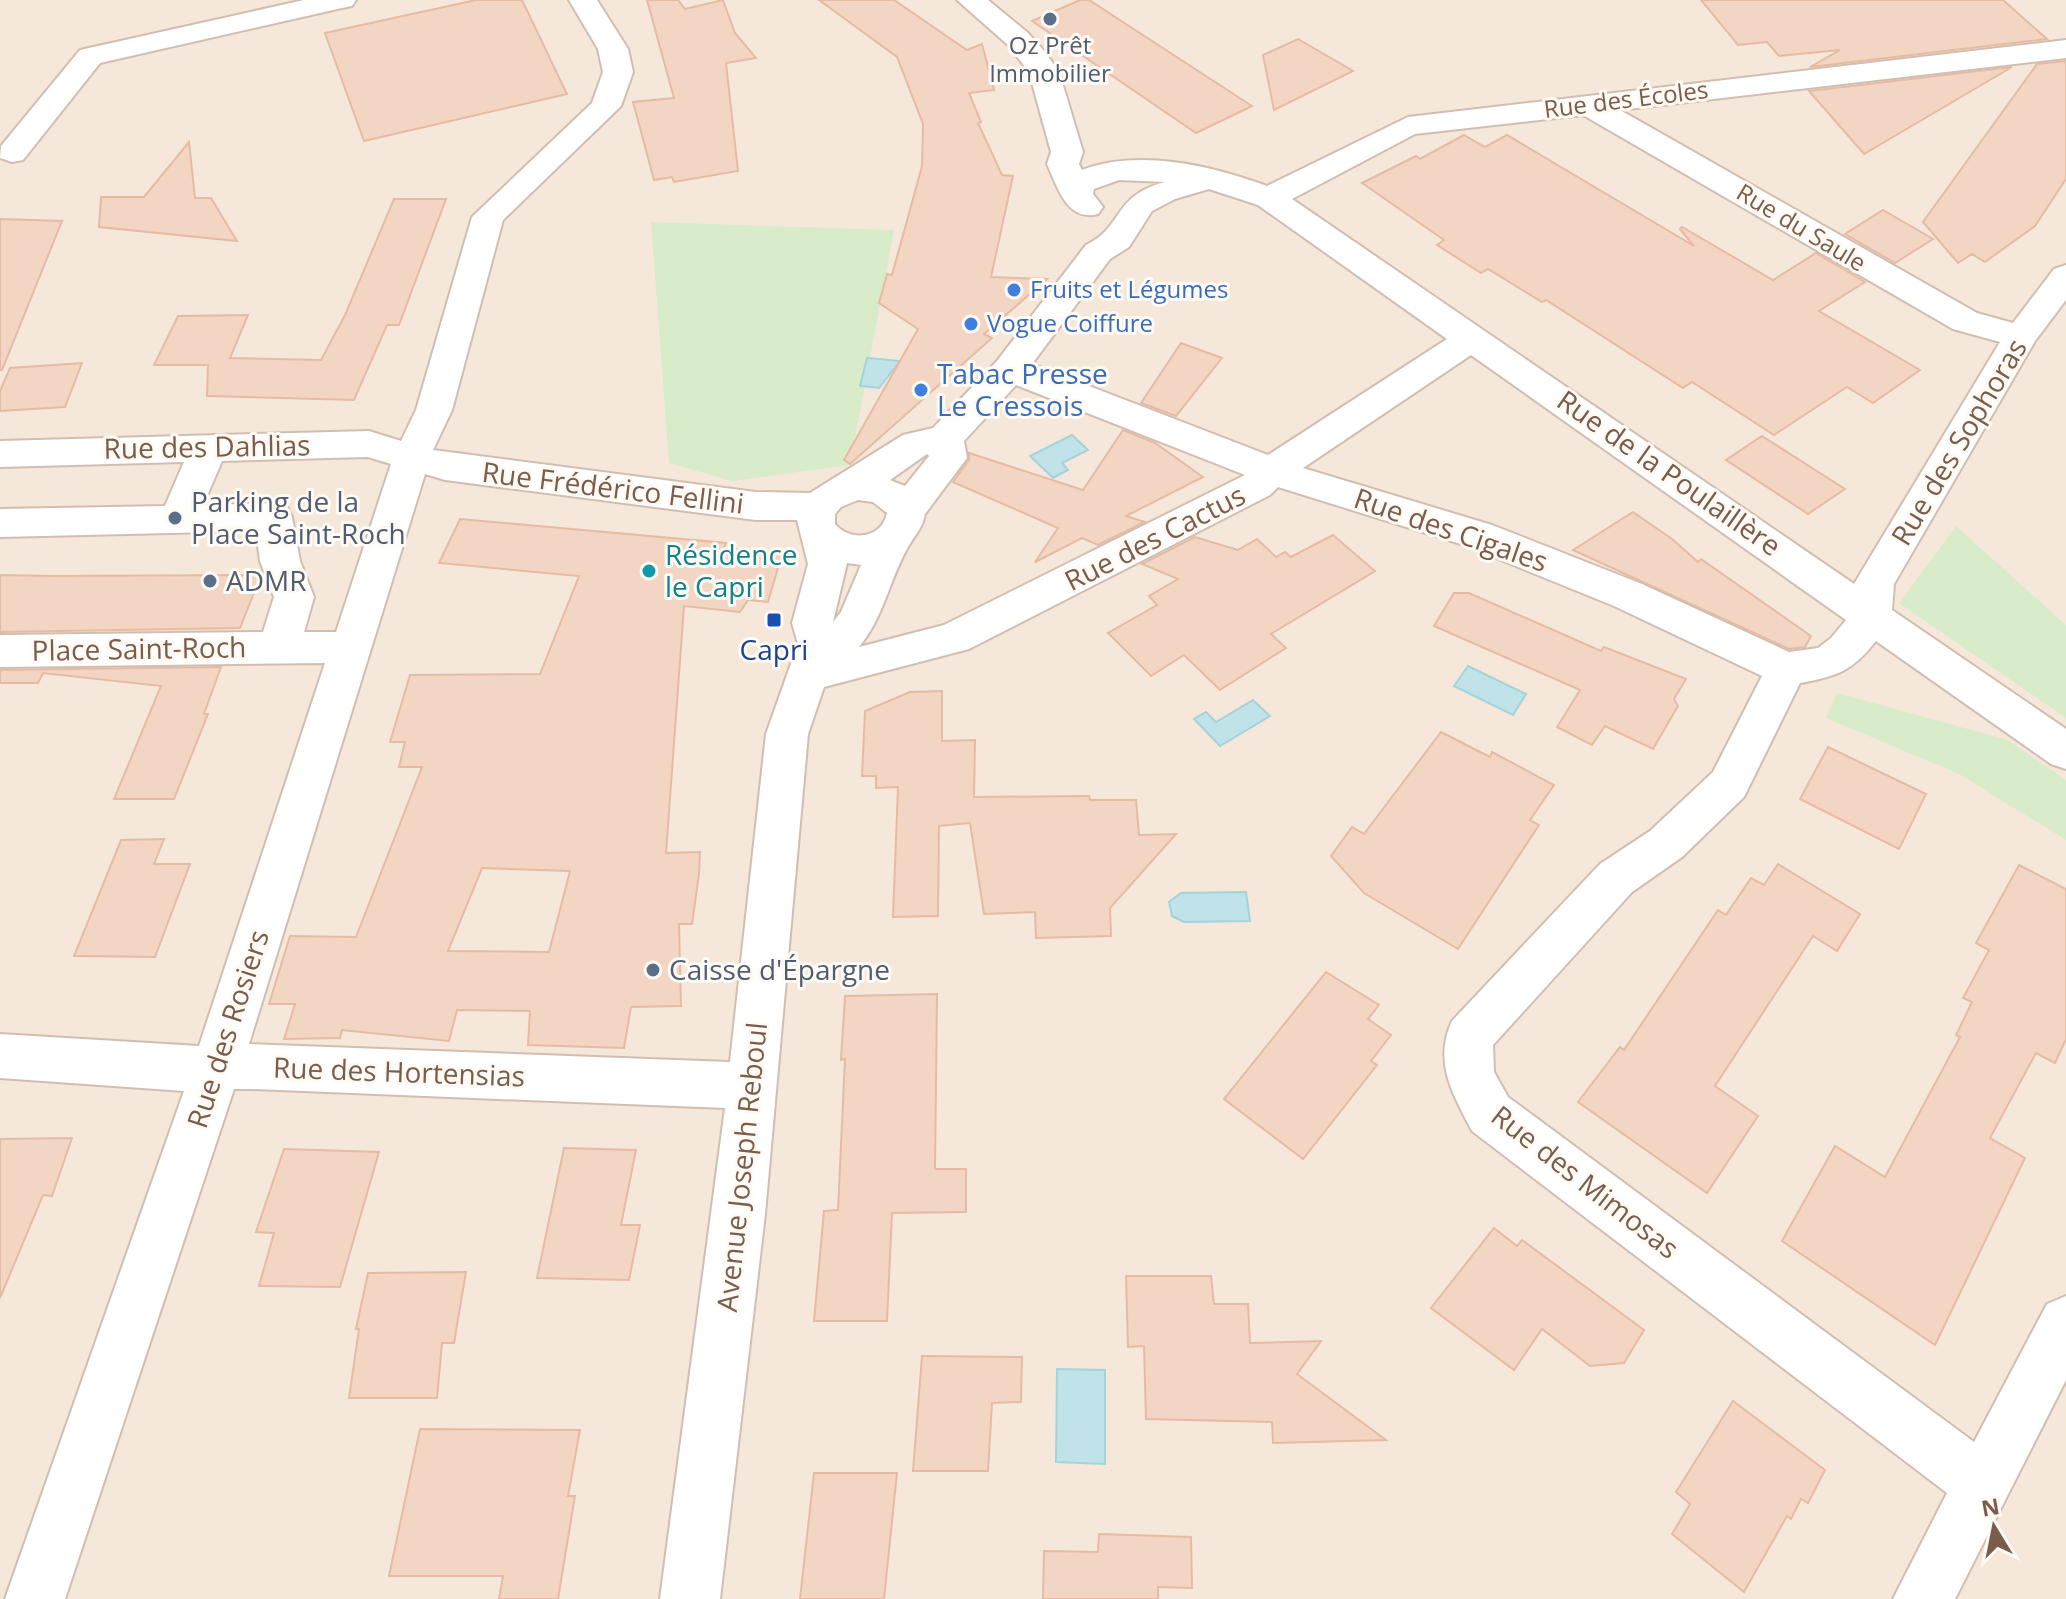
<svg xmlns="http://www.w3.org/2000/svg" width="2066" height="1599" font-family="'Open Sans',sans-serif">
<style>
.residential{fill:#f5e8da}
.green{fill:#d8ecc9}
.water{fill:#bfe3e8;stroke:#a5d3da;stroke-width:2}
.building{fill:#f3d5c3;stroke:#e6bba3;stroke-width:2;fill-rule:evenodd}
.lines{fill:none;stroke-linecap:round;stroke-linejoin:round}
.minor-casing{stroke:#d1beb0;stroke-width:4}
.minor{fill:#fff;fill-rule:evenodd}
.service-dot{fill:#5c6f8a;stroke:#fffaf3;stroke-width:3}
.shop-dot{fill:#3f7fe0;stroke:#fffaf3;stroke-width:3}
.culture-dot{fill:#0f9aa8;stroke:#fffaf3;stroke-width:3}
.transit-dot{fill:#1a4fb4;stroke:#fffaf3;stroke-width:3}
.labels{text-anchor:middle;stroke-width:6;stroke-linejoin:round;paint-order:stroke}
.far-service-label{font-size:24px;fill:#4e5e75;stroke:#fffaf3}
.far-street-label{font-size:24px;fill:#7a5c4d;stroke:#fffaf3}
.far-shop-label{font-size:24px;fill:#366cbe;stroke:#fffaf3;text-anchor:start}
.shop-label{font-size:28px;fill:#366cbe;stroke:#fffaf3;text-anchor:start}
.street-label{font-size:28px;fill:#7a5c4d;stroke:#fffaf3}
.service-label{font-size:28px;fill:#4e5e75;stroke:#fffaf3;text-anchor:start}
.culture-label{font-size:28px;fill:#0d838f;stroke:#fffaf3;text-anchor:start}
.transit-label{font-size:28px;fill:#164399;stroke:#fffaf3}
</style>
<rect width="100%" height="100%" fill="#fdf6ec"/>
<!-- residential -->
<rect class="residential" x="0" y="0" width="2066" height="1599"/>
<!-- green -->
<g class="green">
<path d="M 651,222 L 894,230 L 850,465 L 732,481 L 669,463 Z"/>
<path d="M 1956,526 L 2066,625 L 2066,718 L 1899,603 Z"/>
<path d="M 1837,693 L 2008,740 L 2066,780 L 2066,840 L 1959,774 L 1826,718 Z"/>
</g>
<!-- water -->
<g class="water">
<path d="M 867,358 L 868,358 L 900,361 L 879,388 L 860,386 Z"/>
<path d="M 1072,435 L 1088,450 L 1062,463 L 1068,470 L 1053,478 L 1030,456 Z"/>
<path d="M 1468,666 L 1526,694 L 1513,715 L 1454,686 Z"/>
<path d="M 1253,700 L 1270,716 L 1220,746 L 1194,719 L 1206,712 L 1216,722 Z"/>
<path d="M 1246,892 L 1250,921 L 1184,922 L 1172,916 L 1169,902 L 1181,893 Z"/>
<path d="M 1057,1369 L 1105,1370 L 1105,1464 L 1056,1462 Z"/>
</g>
<!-- building -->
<g class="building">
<path d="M 476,0 L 522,0 L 567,94 L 364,141 L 325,33 Z"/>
<path d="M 647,0 L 678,0 L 685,9 L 723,0 L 735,33 L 756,58 L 726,63 L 738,171 L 674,182 L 672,177 L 654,180 L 633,102 L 674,98 Z"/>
<path d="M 819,0 L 894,0 L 967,50 L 982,44 L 994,90 L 969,93 L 981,122 L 978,123 L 1002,175 L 1013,176 L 991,277 L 1047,279 L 984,334 L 992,338 L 850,464 L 844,460 L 918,329 L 879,303 L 887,274 L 892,275 L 922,166 L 923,124 L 897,57 Z"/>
<path d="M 1080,0 L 1089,0 L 1252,106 L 1196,133 L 1032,21 Z"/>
<path d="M 1701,0 L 2003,0 L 2047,39 L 1810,67 L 1840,50 L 1779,56 L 1767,42 L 1738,45 Z"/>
<path d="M 1298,39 L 1353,71 L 1274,110 L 1263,55 Z"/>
<path d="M 2066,61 L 2066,179 L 2035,226 L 1985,262 L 1972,254 L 1958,263 L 1923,222 L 2037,64 Z"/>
<path d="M 2012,67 L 1864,154 L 1809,91 Z"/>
<path d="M 1464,135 L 1485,147 L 1507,135 L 1694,246 L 1680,229 L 1682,227 L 1773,280 L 1816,253 L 1865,282 L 1819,311 L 1920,370 L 1873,403 L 1847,387 L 1774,435 L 1692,382 L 1683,388 L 1546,300 L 1542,302 L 1488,269 L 1481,273 L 1437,245 L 1444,240 L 1362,183 L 1416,156 L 1420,159 Z"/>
<path d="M 189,142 L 195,198 L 211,198 L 237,241 L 99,227 L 101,197 L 144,197 Z"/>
<path d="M 394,199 L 446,199 L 399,325 L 387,325 L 354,400 L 207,396 L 208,365 L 154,365 L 178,316 L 248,315 L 230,358 L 321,360 L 345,315 Z"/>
<path d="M 1883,210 L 1933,239 L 1895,263 L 1845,234 Z"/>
<path d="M 0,219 L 62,221 L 2,370 L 0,370 Z"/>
<path d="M 1181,343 L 1222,358 L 1176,416 L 1141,403 Z"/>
<path d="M 82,363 L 65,407 L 0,411 L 0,391 L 10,368 Z"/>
<path d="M 1123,430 L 1155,443 L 1203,477 L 1126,516 L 1145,522 L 1098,545 L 1082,538 L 1035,562 L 1058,528 L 953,482 L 969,460 L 969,453 L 1083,490 Z"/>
<path d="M 1762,436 L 1845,489 L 1808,514 L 1726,460 Z"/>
<path d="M 1633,512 L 1672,539 L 1698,562 L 1701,559 L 1811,636 L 1805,647 L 1789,649 L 1573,550 Z"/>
<path d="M 460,519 L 726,543 L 724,548 L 782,554 L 768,602 L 748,600 L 740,612 L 684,606 L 666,853 L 700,852 L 699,874 L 692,924 L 679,924 L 681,1006 L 631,1007 L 624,1048 L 528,1045 L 530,1011 L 457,1010 L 449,1041 L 342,1030 L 340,1038 L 284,1039 L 295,1004 L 269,1004 L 290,936 L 356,937 L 422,767 L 399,767 L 405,742 L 390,742 L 410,675 L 540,674 L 579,576 L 439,563 ZM 482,868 L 570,871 L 549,952 L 448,951 Z"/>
<path d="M 1333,535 L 1375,571 L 1271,634 L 1286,648 L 1220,690 L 1184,655 L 1151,676 L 1108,633 L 1157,605 L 1149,596 L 1178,579 L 1142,564 L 1195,537 L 1238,550 L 1257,539 L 1276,557 L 1285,552 L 1291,557 Z"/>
<path d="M 0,575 L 51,576 L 261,575 L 240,628 L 0,632 Z"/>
<path d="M 1454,593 L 1469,593 L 1601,651 L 1604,647 L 1686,679 L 1674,699 L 1678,706 L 1653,749 L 1605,726 L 1592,745 L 1557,727 L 1580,690 L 1434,626 Z"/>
<path d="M 221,667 L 204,714 L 208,714 L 174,799 L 114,799 L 161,686 L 43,673 L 38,683 L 0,683 L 0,670 Z"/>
<path d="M 942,691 L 942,741 L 975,740 L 974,797 L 1089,796 L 1090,800 L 1136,800 L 1139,835 L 1176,834 L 1110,908 L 1111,936 L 1036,938 L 1035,912 L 984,914 L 970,823 L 939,826 L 938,916 L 893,917 L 898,787 L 876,788 L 876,776 L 862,776 L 865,711 L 910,692 Z"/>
<path d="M 1441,732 L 1490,757 L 1492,752 L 1554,785 L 1530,820 L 1539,825 L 1458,949 L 1364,893 L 1331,856 L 1352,827 L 1364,834 Z"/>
<path d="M 1828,747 L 1926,794 L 1899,849 L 1800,799 Z"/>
<path d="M 164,839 L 154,864 L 190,864 L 155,957 L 74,956 L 121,840 Z"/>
<path d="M 1778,864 L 1860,914 L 1837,951 L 1813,936 L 1715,1086 L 1758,1116 L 1707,1193 L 1578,1102 L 1620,1047 L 1624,1050 L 1718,910 L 1726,915 L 1751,878 L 1764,885 Z"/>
<path d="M 2019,865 L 2066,889 L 2066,1039 L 2055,1063 L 2036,1053 L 1990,1138 L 2025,1158 L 1935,1345 L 1782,1241 L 1835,1146 L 1885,1177 L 1960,1037 L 1956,1035 L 1972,1002 L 1963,998 L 1989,950 L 1976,943 Z"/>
<path d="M 1326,972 L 1379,1005 L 1368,1019 L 1391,1035 L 1371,1061 L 1377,1065 L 1303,1159 L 1224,1099 Z"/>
<path d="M 937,994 L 935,1169 L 966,1169 L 966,1212 L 892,1213 L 887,1321 L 814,1321 L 824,1211 L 838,1210 L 845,1059 L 841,1060 L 845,996 Z"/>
<path d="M 72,1138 L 52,1196 L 43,1195 L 0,1298 L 0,1139 Z"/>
<path d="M 564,1148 L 636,1150 L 621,1225 L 640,1225 L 629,1280 L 537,1278 Z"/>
<path d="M 284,1149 L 379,1152 L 340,1287 L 259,1286 L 274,1233 L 256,1232 Z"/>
<path d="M 1494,1228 L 1517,1246 L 1522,1240 L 1644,1330 L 1624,1363 L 1590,1366 L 1542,1329 L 1514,1370 L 1431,1308 Z"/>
<path d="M 466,1272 L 454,1343 L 442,1343 L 437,1398 L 349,1398 L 359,1329 L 356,1329 L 368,1273 Z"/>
<path d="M 1126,1276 L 1211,1276 L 1214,1304 L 1248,1304 L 1250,1343 L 1321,1341 L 1297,1374 L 1386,1440 L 1273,1443 L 1272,1422 L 1146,1419 L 1144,1346 L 1128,1347 Z"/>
<path d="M 922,1356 L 1022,1357 L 1021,1402 L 992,1403 L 988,1471 L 913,1471 Z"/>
<path d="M 1733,1401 L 1825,1470 L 1808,1503 L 1801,1499 L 1791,1519 L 1787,1516 L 1744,1592 L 1672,1534 L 1690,1504 L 1676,1492 Z"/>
<path d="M 420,1429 L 580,1430 L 568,1496 L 575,1496 L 558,1599 L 499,1599 L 503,1576 L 389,1576 Z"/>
<path d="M 814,1473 L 897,1473 L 884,1599 L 800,1599 Z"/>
<path d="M 1099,1534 L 1191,1537 L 1192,1588 L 1158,1587 L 1158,1599 L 1043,1599 L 1044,1551 L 1098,1552 Z"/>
</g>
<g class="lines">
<defs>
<g id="minor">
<path d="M 304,0 L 356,0 L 352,6 L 342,8 L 100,63 L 23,160 L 12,162 L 0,158 L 1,146 L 80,50 Z"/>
<path d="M 569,0 L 597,0 L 628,49 L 633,72 L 621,106 L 503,220 L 452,410 L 433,450 L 756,492 L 810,493 L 903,435 L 933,428 L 997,361 L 1086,245 C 1124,227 1112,196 1165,182 L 1119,180 L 1094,189 L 1093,194 L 1103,207 L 1098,214 C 1067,222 1058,188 1047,164 L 1051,152 L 1029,72 L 1008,45 L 957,0 L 988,0 L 1028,33 L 1045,52 L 1059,72 L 1083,152 L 1079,164 L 1082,170 C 1138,148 1213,166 1267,186 L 1408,117 L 2066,40 L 2066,58 L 1620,110 L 1977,313 L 2013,323 L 2054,269 L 2066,265 L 2066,300 L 2035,341 L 1894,584 L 1892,610 L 2066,729 L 2066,769 L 2051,764 L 1876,641 C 1852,671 1838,676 1800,683 L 1744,797 L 1682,857 L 1632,892 L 1493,1045 L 1494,1072 L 1508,1097 L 1974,1442 L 2047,1304 L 2066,1296 L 2066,1380 L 1955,1599 L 1893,1599 L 1947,1493 L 1472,1131 C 1453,1094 1433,1062 1452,1021 L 1600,864 L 1650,831 L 1713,772 L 1762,676 L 1614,606 L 1464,545 L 1278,487 L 1270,495 L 969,649 L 824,687 L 808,734 L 765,1214 L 720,1599 L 660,1599 L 725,1108 L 251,1089 L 234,1089 L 65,1599 L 5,1599 L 184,1091 L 0,1078 L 0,1034 L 199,1046 L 325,663 L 0,667 L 0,635 L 263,632 L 274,597 L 260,561 L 256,531 L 0,537 L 0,509 L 165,506 L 184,462 L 0,467 L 0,441 L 369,431 L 401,441 L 416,410 L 472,217 L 592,103 L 603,72 L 598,49 ZM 1583,115 L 1953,329 L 2000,342 L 1854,584 L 1292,199 L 1415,134 ZM 1209,189 L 1258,205 L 1447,339 L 1268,455 L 1032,364 L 1110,259 L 1129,247 L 1152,211 L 1175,199 ZM 1471,355 L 1846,620 L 1831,638 L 1818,648 L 1789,652 L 1642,584 L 1492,525 L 1303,468 ZM 1016,385 L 1245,475 L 944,625 L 859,647 C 884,617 889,580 908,547 C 915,535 923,527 925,514 L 967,458 L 964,441 ZM 927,454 L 929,456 L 905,486 L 890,480 ZM 368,457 L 391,464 L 336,632 L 304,632 L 314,597 L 300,561 L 292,517 L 287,507 L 273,503 L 203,505 L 222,461 ZM 425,474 L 445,480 L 756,520 L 797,520 L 808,564 L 792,623 L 798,644 L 766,734 L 730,1062 L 249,1044 ZM 858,500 L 873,502 L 887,513 C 882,539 850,542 835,524 L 835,514 L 841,507 ZM 847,563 L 861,565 L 841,612 L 833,622 Z"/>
</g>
</defs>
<!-- minor casing -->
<use href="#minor" class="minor-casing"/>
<!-- minor -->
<use href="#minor" class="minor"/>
</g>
<!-- markers -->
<g class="service-dot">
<circle cx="1050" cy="19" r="8"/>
<circle cx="175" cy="518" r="8"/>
<circle cx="210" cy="581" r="8"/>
<circle cx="653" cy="970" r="8"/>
</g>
<g class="shop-dot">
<circle cx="1014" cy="290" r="8"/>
<circle cx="971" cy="324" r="8"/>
<circle cx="921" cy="390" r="8"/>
</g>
<circle class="culture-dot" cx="649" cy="571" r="8"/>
<rect class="transit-dot" x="766" y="612" width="16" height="16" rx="4"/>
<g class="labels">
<!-- far-service labels -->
<g class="far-service-label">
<text x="1050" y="54">Oz Prêt<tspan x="1050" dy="28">Immobilier</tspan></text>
</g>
<!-- far-street labels -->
<g class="far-street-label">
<text transform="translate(1626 100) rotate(-7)" y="8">Rue des Écoles</text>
<text transform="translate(1801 228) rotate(31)" y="8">Rue du Saule</text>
</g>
<!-- far-shop labels -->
<g class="far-shop-label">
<text x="1030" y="298">Fruits et Légumes</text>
<text x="987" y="332">Vogue Coiffure</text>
</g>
<!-- shop labels -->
<g class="shop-label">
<text x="937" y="384">Tabac Presse<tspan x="937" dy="32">Le Cressois</tspan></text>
</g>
<!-- street labels -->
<g class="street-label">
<text transform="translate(1959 442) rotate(-59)" y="10">Rue des Sophoras</text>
<text transform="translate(207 447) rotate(-1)" y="10">Rue des Dahlias</text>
<text transform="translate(1669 473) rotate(35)" y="10">Rue de la Poulaillère</text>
<text transform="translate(613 488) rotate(7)" y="10">Rue Frédérico Fellini</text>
<text transform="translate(1451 530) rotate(19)" y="10">Rue des Cigales</text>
<text transform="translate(1155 538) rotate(-27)" y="10">Rue des Cactus</text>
<text transform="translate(139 649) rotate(-1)" y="10">Place Saint-Roch</text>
<text transform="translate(228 1029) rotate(-72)" y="10">Rue des Rosiers</text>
<text transform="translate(399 1072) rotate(2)" y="10">Rue des Hortensias</text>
<text transform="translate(742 1167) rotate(-84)" y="10">Avenue Joseph Reboul</text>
<text transform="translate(1585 1182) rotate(38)" y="10">Rue des Mimosas</text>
</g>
<!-- service labels -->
<g class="service-label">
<text x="191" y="512">Parking de la<tspan x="191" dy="32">Place Saint-Roch</tspan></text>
<text x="226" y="591">ADMR</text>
<text x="669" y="980">Caisse d'Épargne</text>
</g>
<!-- culture labels -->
<g class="culture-label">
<text x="665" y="565">Résidence<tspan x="665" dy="32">le Capri</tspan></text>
</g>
<!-- transit labels -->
<g class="transit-label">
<text x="774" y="660">Capri</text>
</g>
</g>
<!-- north arrow -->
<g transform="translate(1994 1527) rotate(350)" stroke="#fffaf3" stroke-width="6" paint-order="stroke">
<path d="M0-6L14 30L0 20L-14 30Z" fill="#7a5c4d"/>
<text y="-12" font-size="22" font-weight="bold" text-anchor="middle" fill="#7a5c4d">N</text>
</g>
</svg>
